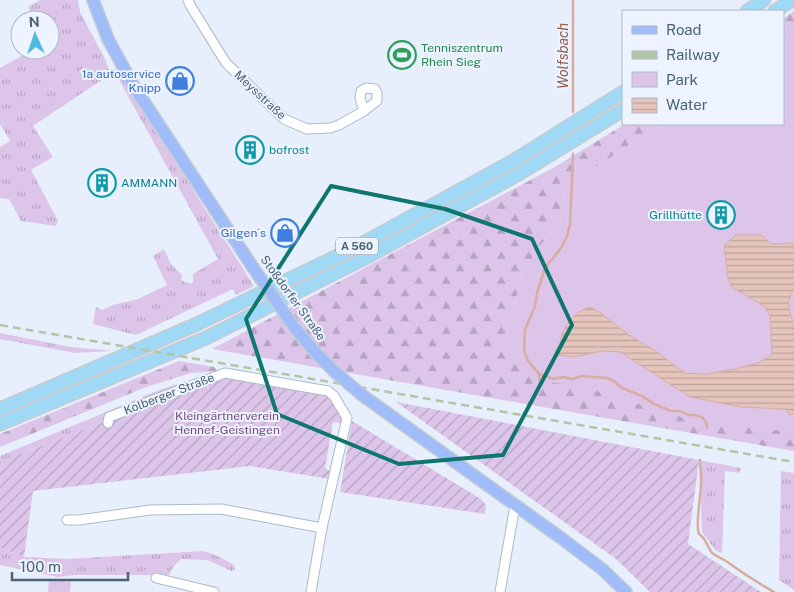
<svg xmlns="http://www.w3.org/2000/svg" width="794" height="592" font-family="'Public Sans',sans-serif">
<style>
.grass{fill:url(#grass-tufts)}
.forest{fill:url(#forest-firs)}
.park{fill:#ddc5ea}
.garden{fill:url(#garden-furrows)}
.water{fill:url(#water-rules);stroke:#d7ada2}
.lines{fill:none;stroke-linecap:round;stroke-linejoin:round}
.stream{stroke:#d7ada2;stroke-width:2.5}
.minor-casing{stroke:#aabbcb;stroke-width:11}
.major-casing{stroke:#c5cdd3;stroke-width:14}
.highway-casing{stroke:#c5cdd3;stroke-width:15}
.minor{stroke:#fff;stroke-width:9}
.major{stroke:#a1bdf9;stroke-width:11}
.highway{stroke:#9fd9f5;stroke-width:12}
.rail{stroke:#b2c6a5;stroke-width:2.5;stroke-dasharray:8 5;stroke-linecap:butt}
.major-bridge-casing{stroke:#c5cdd3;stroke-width:14;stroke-linecap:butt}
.major-bridge{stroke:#a1bdf9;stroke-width:11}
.marked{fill:none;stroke:#0f766e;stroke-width:4;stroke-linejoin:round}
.labels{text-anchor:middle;stroke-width:4;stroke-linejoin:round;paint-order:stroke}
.shield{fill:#edf3ff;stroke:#7c8f9e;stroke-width:1}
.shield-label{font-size:11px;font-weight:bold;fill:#4b6475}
.leisure-label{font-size:12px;fill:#27864d;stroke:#edf3ff;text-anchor:start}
.shop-label{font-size:12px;fill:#366cbe;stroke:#edf3ff;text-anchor:end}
.street-label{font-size:12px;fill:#4b6475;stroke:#edf3ff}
.culture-label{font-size:12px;fill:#0d838f;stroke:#edf3ff;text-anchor:start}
.park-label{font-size:12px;fill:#784986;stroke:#edf3ff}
.water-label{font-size:14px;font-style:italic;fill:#965c4c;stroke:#edf3ff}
</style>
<defs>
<pattern id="grass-tufts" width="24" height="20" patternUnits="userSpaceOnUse" patternTransform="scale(1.25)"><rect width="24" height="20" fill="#ddc5ea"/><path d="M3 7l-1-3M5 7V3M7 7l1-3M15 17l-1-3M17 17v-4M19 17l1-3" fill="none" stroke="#b5a4c2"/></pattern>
<pattern id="forest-firs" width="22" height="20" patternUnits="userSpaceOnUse" patternTransform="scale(1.25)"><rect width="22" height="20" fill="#ddc5ea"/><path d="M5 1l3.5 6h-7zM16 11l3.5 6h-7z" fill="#b5a4c2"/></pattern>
<pattern id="garden-furrows" width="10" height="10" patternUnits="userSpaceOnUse" patternTransform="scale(1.25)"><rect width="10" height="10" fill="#ddc5ea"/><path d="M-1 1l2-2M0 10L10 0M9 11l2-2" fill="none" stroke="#b5a4c2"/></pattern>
<pattern id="water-rules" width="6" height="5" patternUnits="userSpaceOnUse" patternTransform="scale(1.25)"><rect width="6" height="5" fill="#e5c4bb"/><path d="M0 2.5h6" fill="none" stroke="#bca39d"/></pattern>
</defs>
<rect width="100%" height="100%" fill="#e7eefc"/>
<!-- grass -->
<g class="grass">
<path d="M 40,0 L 78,0 L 80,12 L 106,61 L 108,69 L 117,70 L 254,286 L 236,295 L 233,289 L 136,335 L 93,324 L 96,307 L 102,310 L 113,305 L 138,299 L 167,285 L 153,256 L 164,249 L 171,264 L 183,276 L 181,278 L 182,281 L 191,284 L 193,281 L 193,274 L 218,259 L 118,78 L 109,75 L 33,126 L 53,157 L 31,170 L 58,221 L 56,226 L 21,221 L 9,199 L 0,198 L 0,147 L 10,141 L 0,124 L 0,68 L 32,50 L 50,50 L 50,20 L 35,20 L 28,7 Z"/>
<path d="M 0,333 L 70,347 L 113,351 L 75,353 L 0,339 Z"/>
<path d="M 186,381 L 194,383 L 105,417 L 101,423 L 0,462 L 0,456 L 154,392 Z"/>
<path d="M 699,460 L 741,468 L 740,473 L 725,471 L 722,553 L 716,551 L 702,532 Z"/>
<path d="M 781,471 L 794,473 L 794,590 L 779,580 Z"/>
<path d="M 0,548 L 24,557 L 66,559 L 203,551 C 215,554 224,559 234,565 L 235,569 L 232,571 L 207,560 L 181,559 L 173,567 L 169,575 L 74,575 L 58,577 L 0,565 Z"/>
</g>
<!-- forest -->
<g class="forest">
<path d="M 794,11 L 794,31 L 783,39 L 783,19 Z"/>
<path d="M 625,124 L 662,124 L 565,187 L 560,223 L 539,247 L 522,276 L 507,337 L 794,414 L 794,451 L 212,349 L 553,168 Z"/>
<path d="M 179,361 L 214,367 L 218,371 L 191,373 L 146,387 L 0,447 L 0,434 Z"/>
</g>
<!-- park -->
<g class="park">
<path d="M 794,31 L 794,430 L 788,431 L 758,429 L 694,421 L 587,388 L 539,380 L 515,364 L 507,337 L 522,276 L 539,247 L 560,223 L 565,187 L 662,124 L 783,124 L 783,39 Z"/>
<path d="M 49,579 L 71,582 L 70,592 L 48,592 Z"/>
</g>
<!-- garden -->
<g class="garden">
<path d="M 222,376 L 327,393 L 344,416 L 342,423 L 333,422 L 325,468 L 331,472 L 330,479 L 250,466 L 33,491 L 24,557 L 0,548 L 0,462 Z"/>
<path d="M 396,402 L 699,460 L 688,544 L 761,592 L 650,592 L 616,559 Z"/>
<path d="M 352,421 L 481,499 L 486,505 L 485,514 L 340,492 Z"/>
</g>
<!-- water -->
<path class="water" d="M 735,235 L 761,235 L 771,244 L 794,243 L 794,289 C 786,301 788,311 794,323 L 794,414 L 789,415 L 787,410 L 784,409 L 741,407 L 690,397 L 620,352 L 603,351 L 573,357 L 558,355 L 555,351 C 563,342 559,339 564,330 C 570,319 578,310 590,307 L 598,311 L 629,335 L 657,352 L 685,373 L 705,374 L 735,369 L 758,363 L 772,355 L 770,316 L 764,306 L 732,287 L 728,279 L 724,246 Z"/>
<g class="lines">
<!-- stream -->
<g class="stream">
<path d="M 573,0 L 573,112"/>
<path d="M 573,154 L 570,225 L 567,236 L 561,248 L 545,268 L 537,293 L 535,306 L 525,330 L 524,350 L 528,361 L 539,374 L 554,379 L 563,377 L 572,379 L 582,376 L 607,378 L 614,381 L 622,388 L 642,396 L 654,404 L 671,411 L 680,411 L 688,415 L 694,415 L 702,417 L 706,422 L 707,428"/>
<path d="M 539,375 L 540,383"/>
<path d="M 700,460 C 700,468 702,476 701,484 C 701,494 695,525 699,534 C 700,535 704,538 704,539 C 707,543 709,549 712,553 C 716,556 721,558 726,561 C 741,572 758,583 774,592"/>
</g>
<defs>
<g id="minor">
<path d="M 188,0 L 190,5 L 226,63 L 284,119 L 307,129 L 330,128 L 339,125 L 364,111 L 377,101 L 377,93 L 375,89 L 366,88 L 361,91 L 360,98 L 364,111"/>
<path d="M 108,423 L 109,417 L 225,373 L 328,391 L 334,396 L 347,418 L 322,528 L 311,592"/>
<path d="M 67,520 L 79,520 L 150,510 L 221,509 L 322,528"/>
<path d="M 156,578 L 214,592"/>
<path d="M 500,592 L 515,505"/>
</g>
<g id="major">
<path d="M 93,0 L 108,39 L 133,85 L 252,266"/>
<path d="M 294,327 L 315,352 L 335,372"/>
<path d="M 362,395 L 561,538 L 602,569 L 626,592"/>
</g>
<g id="highway">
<path d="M 747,11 L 764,0"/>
<path d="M 775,11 L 792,0"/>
<path d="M 0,409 L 197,324 L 354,248 L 513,161 L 623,92"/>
<path d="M 0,424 L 206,338 L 371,255 L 517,175 L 623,110"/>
</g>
</defs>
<!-- minor casing -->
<use href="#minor" class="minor-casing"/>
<!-- major casing -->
<use href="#major" class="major-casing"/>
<!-- highway casing -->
<use href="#highway" class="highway-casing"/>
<!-- minor -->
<use href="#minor" class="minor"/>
<!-- major -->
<use href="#major" class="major"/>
<!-- highway -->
<use href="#highway" class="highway"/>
<!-- rail -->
<path class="rail" d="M 0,325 L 794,462"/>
<defs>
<g id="major-bridge">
<path d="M 252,266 L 294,327"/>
<path d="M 335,372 L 362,395"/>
</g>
</defs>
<!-- major-bridge casing -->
<use href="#major-bridge" class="major-bridge-casing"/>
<!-- major-bridge -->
<use href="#major-bridge" class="major-bridge"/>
</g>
<!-- marked area -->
<path class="marked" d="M 331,186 L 445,209 L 532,239 L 572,325 L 503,455 L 399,464 L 277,414 L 246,319 Z"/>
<!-- icons -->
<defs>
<symbol id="stadium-ring" viewBox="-11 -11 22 22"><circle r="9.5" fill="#edf3ff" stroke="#2e9e5b" stroke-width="1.5"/><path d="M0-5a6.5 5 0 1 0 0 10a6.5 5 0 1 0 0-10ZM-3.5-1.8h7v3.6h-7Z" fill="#2e9e5b"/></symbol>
<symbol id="shop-ring" viewBox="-11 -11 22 22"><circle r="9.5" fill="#edf3ff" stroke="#3f7fe0" stroke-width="1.5"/><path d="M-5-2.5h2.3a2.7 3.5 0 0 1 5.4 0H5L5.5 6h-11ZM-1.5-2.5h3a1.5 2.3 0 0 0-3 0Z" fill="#3f7fe0"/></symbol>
<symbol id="building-ring" viewBox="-11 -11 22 22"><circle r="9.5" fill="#edf3ff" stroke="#0f9aa8" stroke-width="1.5"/><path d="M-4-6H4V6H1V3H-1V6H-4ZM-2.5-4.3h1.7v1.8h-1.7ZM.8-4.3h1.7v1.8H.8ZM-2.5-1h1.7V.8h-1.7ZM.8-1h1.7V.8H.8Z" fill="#0f9aa8"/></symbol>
</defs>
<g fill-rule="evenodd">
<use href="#stadium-ring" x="386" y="39" width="32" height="32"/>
<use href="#shop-ring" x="164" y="65" width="32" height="32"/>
<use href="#building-ring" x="234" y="134" width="32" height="32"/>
<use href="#building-ring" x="86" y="167" width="32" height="32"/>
<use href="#building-ring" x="705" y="199" width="32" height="32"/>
<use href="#shop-ring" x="269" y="217" width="32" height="32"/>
</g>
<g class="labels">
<!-- shield labels -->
<rect class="shield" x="336" y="237.5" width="42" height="17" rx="4"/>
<g class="shield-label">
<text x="357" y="250">A 560</text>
</g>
<!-- leisure labels -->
<g class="leisure-label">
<text x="421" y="52">Tenniszentrum<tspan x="421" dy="14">Rhein Sieg</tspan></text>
</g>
<!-- shop labels -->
<g class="shop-label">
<text x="161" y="78">1a autoservice<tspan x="161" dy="14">Knipp</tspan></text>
<text x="266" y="237">Gilgen´s</text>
</g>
<!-- street labels -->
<g class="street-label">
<text transform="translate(260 95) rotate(43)" y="4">Meysstraße</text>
<text transform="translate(293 298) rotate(54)" y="4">Stoßdorfer Straße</text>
<text transform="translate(169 394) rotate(-21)" y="4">Kolberger Straße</text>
</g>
<!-- culture labels -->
<g class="culture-label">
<text x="269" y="154">bofrost</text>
<text x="121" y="187">AMMANN</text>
<text x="702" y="219" text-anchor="end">Grillhütte</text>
</g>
<!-- park labels -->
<g class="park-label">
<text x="227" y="420">Kleingärtnerverein<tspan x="227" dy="14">Hennef-Geistingen</tspan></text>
</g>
<!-- water labels -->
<g class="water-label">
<text transform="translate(563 56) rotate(-90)" y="5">Wolfsbach</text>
</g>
</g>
<!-- legend -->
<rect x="622" y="10" width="162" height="115" fill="#edf3ff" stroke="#acbac8"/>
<rect x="632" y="26" width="25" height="8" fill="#a1bdf9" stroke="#acbac8"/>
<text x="666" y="35" font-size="15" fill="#4b6475">Road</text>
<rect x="632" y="51" width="25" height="8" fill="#b2c6a5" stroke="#acbac8"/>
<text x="666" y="60" font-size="15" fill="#4b6475">Railway</text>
<rect x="632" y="72" width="25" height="15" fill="#ddc5ea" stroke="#acbac8"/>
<text x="666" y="85" font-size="15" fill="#4b6475">Park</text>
<rect x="632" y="98" width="25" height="15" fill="url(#water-rules)" stroke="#acbac8"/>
<text x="666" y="110" font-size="15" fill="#4b6475">Water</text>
<!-- north arrow -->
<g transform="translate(35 35) rotate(357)"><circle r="24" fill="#edf3ff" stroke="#acbac8"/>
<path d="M0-4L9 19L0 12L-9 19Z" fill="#4fbae3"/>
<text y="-8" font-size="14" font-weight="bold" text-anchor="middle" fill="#4b6475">N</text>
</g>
<!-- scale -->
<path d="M12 572v8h116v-8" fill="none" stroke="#4b6475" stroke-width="2.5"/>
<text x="20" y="572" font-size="15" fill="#4b6475" stroke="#edf3ff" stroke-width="4" paint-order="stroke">100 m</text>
</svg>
